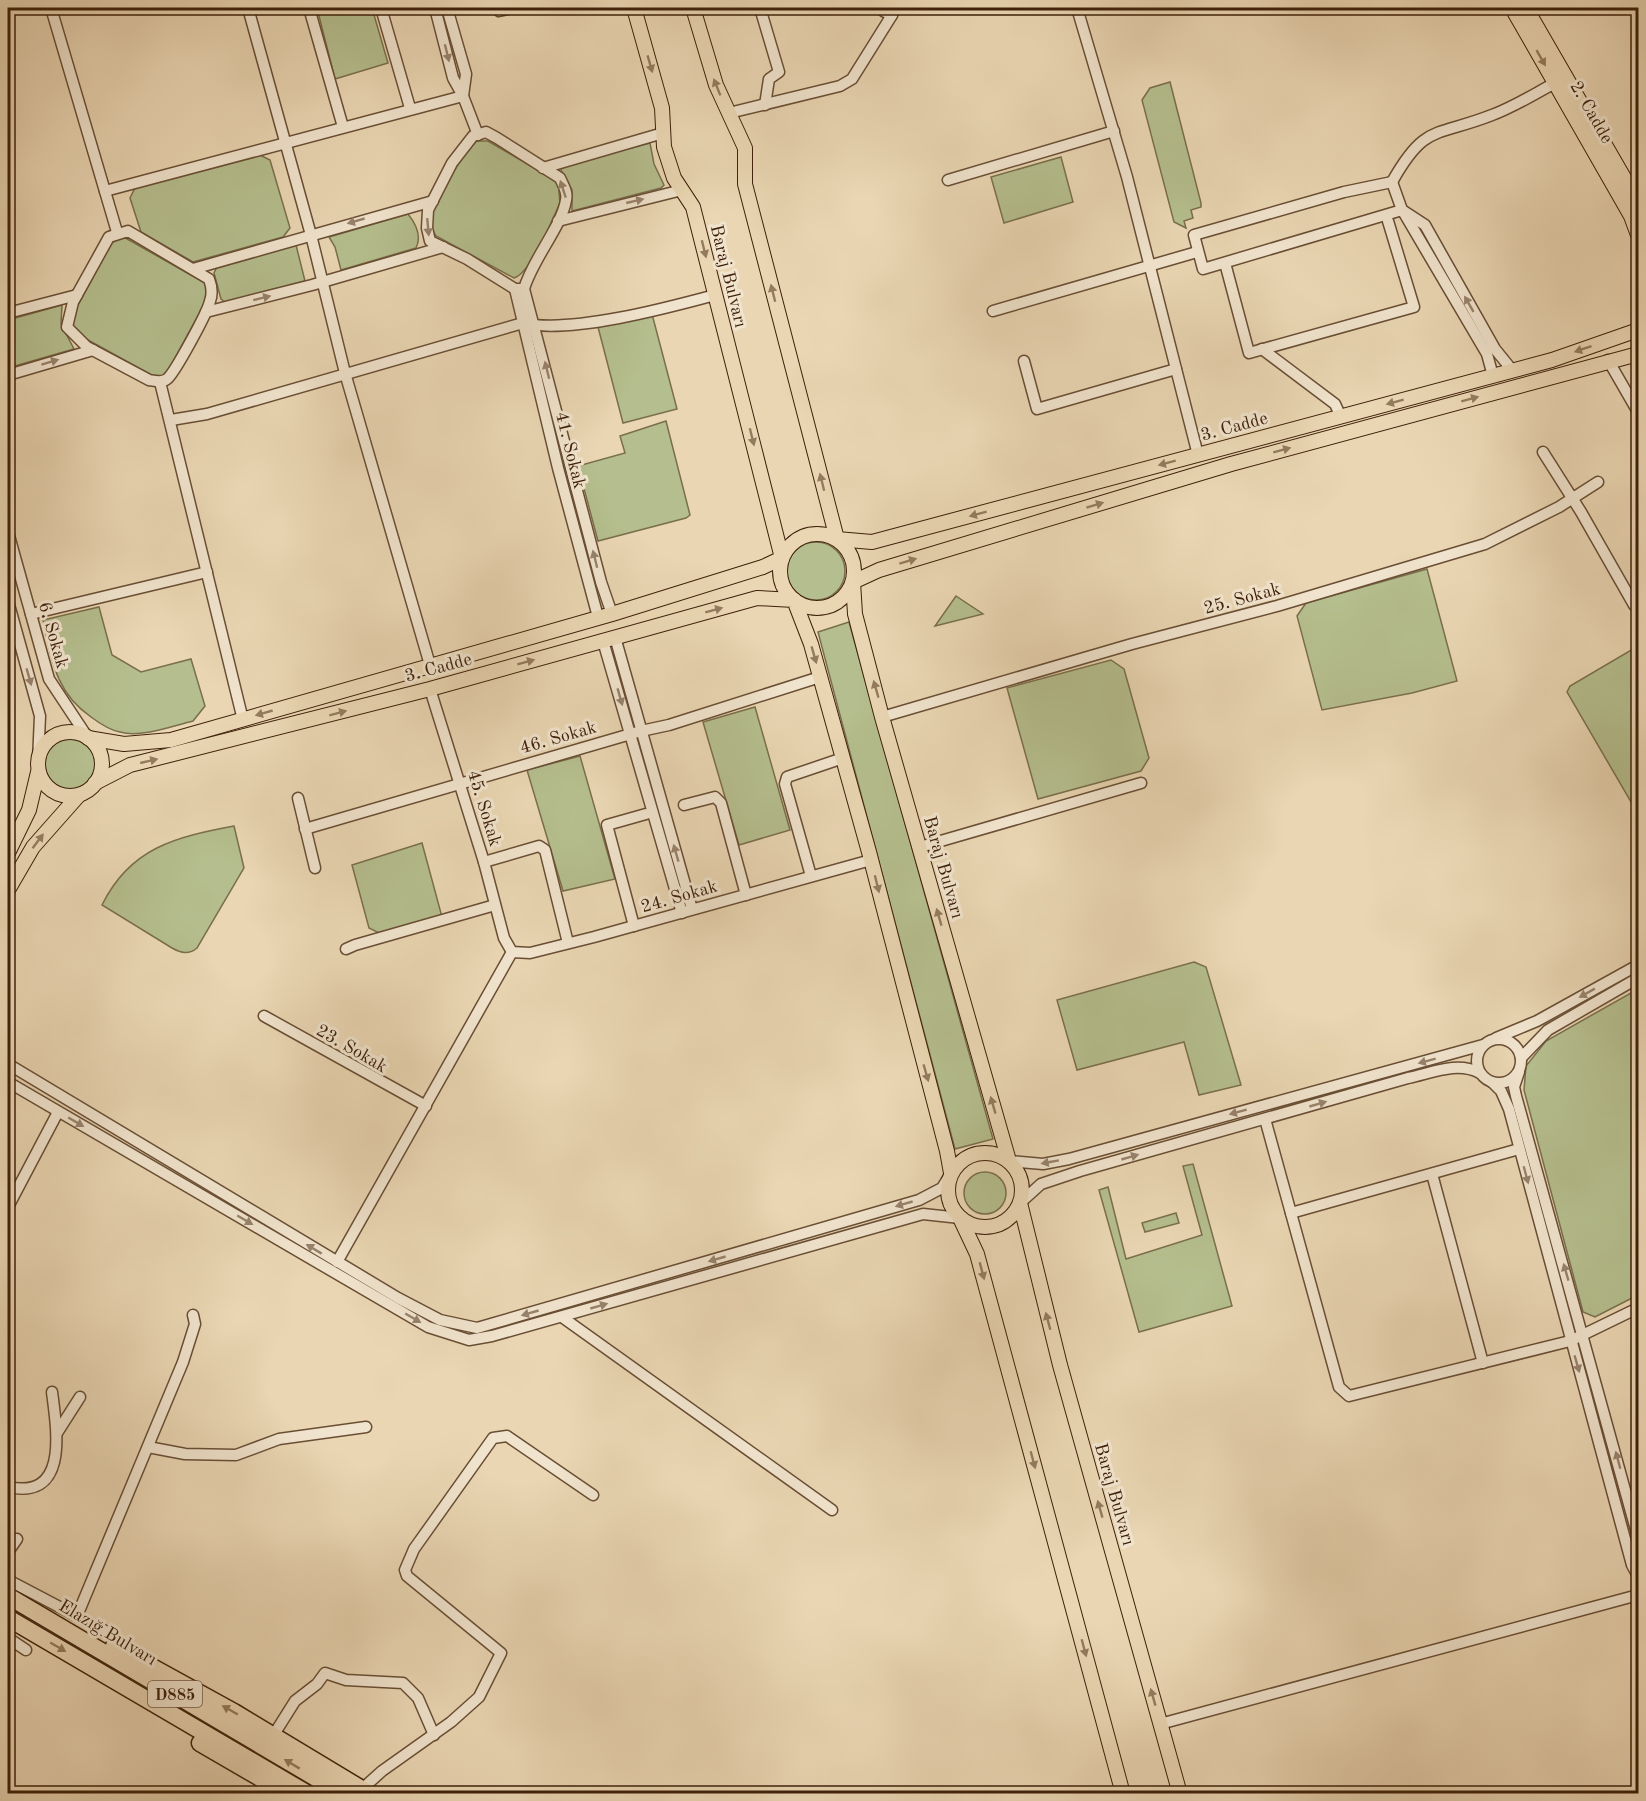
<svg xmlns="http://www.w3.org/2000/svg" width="1646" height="1801" font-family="'Old Standard TT',serif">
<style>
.green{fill:#b5be8e;stroke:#7a6f4c;stroke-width:1.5}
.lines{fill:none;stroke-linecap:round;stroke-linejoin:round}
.minor-casing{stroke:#694e34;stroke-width:13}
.major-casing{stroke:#3e200a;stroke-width:16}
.highway-casing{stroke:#3e200a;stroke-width:19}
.minor{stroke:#f1e4ce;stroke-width:10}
.major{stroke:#ead6b3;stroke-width:14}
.highway{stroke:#ead6b3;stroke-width:16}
.oneway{fill:#98826c}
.oneway2{fill:#947b5e}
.labels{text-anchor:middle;stroke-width:6;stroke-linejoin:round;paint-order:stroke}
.shield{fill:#f1e4ce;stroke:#745b45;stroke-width:1.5}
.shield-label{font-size:16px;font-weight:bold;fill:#3e200a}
.street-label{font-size:18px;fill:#3e200a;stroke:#f1e4ce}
</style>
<rect width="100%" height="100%" fill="#ead6b3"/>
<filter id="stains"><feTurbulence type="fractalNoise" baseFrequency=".00333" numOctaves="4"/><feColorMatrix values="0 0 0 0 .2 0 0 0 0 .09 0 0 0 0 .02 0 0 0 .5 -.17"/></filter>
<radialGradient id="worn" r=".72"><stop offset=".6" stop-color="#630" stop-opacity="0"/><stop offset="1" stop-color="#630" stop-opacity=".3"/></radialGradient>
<!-- green -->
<g class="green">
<path d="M 317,8 L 372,8 L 388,63 L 335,79 Z"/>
<path d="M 1170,82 L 1201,203 L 1201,207 L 1191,210 L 1193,218 L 1184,221 L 1186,228 L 1174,222 L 1142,100 L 1150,88 Z"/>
<path d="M 476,141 L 488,141 L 558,182 L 560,203 C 552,220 531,273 514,278 L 436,236 C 432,230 429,222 432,214 C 438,195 463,154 476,141 Z"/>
<path d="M 650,143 L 654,164 L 664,185 L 661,188 L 572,211 L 572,190 L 561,170 L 562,166 Z"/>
<path d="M 260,155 L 270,160 L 290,228 L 283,237 L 193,262 L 141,232 L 130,198 L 135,188 Z"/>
<path d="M 1061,157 L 1073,202 L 1004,223 L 991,177 Z"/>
<path d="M 408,214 C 416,224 422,236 416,248 L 341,270 L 335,247 L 329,237 Z"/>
<path d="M 122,236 L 205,283 L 209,290 L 207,299 L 170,367 L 163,377 L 159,379 L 77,334 L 71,328 L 71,318 L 111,244 Z"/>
<path d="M 296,245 L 305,281 L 225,302 L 221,299 L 214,273 L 217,267 Z"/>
<path d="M 62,305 L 61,324 L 74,349 L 8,368 L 8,320 Z"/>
<path d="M 652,314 L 677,409 L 623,423 L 598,327 Z"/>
<path d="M 666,421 L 690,515 L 686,518 L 598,541 L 578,466 L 625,453 L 620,436 Z"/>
<circle cx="816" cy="571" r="29"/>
<path d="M 1427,569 L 1457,681 L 1412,693 L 1322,710 L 1297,616 L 1306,603 Z"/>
<path d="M 956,596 L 983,614 L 935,626 Z"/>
<path d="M 99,607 L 112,655 L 141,672 L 191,659 L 205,706 L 193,721 C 172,726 141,738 120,732 C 109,730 99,723 91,717 C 55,692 52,660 43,620 Z"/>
<path d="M 849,622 L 993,1139 L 955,1149 L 818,632 Z"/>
<path d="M 1638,646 L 1638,814 L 1567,692 L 1570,686 Z"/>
<path d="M 1111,660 L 1124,669 L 1149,758 L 1141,771 L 1038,799 L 1007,688 Z"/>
<path d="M 755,707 L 790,830 L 739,845 L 703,722 Z"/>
<circle cx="70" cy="764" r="25"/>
<path d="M 580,756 L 615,879 L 563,891 L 527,770 Z"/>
<path d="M 234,826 L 244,868 L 197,948 C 189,955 181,953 172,948 L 102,905 C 130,848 175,837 234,826 Z"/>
<path d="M 422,843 L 442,917 L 379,933 L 369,928 L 352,865 Z"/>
<path d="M 1194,962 L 1206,967 L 1241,1085 L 1199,1095 L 1184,1042 L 1077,1070 L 1057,1000 Z"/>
<path d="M 1638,989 L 1638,1295 L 1595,1317 L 1583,1312 L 1524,1090 L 1526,1066 L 1546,1041 Z"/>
<path d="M 1193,1164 L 1232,1306 L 1139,1332 L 1099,1190 L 1108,1187 L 1126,1259 L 1202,1235 L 1183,1166 Z"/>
<circle cx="985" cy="1193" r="21"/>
<path d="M 1176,1213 L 1179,1223 L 1145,1232 L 1142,1223 Z"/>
</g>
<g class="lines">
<defs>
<g id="minor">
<path d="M 51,8 L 117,232"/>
<path d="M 248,8 L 311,235 L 345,373 L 430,665"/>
<path d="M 309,8 L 343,127"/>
<path d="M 381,8 L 410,108"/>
<path d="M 435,8 L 453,78 L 463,96"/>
<path d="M 447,8 L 466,74 L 463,96"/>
<path d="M 498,8 L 499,11 L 512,8"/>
<path d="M 760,8 L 779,72 L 769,79 L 765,105"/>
<path d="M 881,8 L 883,11 L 892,15"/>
<path d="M 1077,8 L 1127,177 L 1198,455"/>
<path d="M 729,113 L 840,86 L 852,79 L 892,15 L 893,8"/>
<path d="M 543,168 L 663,133"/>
<path d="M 948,180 L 1114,131"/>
<path d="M 1392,182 L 1402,210 L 1203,269 L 1194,235 L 1344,192 Z"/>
<path d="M 1392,182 C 1425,123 1436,137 1492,115 C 1514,107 1534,94 1555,83"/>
<path d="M 105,191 L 463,96 L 478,135"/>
<path d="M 1402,210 L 1425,225 L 1495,349 L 1512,370"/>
<path d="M 1404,213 L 1487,354 L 1493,376"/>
<path d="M 558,221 L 682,190"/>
<path d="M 128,231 L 209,279 C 212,287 213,293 210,301 C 208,312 174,374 167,379 C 162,383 155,381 149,380 L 87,347 L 67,327 L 73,302 L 109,237 Z"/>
<path d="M 1225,263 L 1249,353 L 1414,307 L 1388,221"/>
<path d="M 193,269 L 433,201"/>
<path d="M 515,289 L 558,468 L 598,617"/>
<path d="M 524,289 L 515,289 L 467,259 L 430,241 L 427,228 L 428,210 L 452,163 L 473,136 L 486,132 L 497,138 L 560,178 C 563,185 568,192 566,200 C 562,226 532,260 524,289 L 601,582 L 612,614"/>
<path d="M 993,311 L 1197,252"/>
<path d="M 206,312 L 312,285 L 443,247"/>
<path d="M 8,313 L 77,295"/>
<path d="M 1262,349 L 1335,404 L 1341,417"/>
<path d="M 1608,360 L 1638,412"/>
<path d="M 1024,361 L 1037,409 L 1176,369"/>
<path d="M 8,375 L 93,350"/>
<path d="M 160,382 L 243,720"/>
<path d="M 171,420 L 207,414 L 523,323 C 570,334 667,308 715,295"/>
<path d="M 1543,452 L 1581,512 L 1634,605 L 1638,604"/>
<path d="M 8,532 L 49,679 L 88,738"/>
<path d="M 8,601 L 40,716 L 38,761"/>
<path d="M 31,614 L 207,572"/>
<path d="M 615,637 L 692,909"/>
<path d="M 603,641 L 682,913"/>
<path d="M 430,689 L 484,862 L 504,938 L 512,952 L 530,953 L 594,937 L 871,860"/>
<path d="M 882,717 L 1132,644 L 1277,606 L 1485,544 L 1559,507 L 1598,482"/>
<path d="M 298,798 L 315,868"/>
<path d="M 684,805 L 715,797 L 721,803 L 746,895"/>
<path d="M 305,829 L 641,731 L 669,725 L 820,677"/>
<path d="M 920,847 L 1141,783"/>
<path d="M 484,862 L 539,846 L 545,850 L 568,943"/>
<path d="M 811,876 L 785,784 L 787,777 L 843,758"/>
<path d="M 634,926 L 607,825 L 646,814"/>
<path d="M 346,949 L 355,945 L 495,905"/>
<path d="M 264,1016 L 426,1106"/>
<path d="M 1496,1038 L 1537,1021 L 1638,965"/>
<circle cx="1499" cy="1061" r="22"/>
<path d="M 1521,1058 L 1548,1030 L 1638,978"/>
<path d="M 8,1064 L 398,1298 L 440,1320 L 477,1328 L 919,1200 L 942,1188 L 951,1173"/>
<path d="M 1519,1072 L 1514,1087 L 1516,1096 L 1638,1537"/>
<path d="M 8,1082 L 428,1327 L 469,1340 L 492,1336 L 923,1214 L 960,1218"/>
<path d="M 1492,1082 L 1501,1091 L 1509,1109 L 1632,1565 L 1638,1576"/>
<path d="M 1265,1119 L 1339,1387 L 1349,1396 L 1570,1341 L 1638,1308"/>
<path d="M 1009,1161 L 1043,1164 L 1069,1159 L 1483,1045"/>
<path d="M 1432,1174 L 1483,1363"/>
<path d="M 1020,1203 L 1041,1184 L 1080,1171 L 1408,1078 C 1432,1073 1457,1061 1480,1073"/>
<path d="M 8,1207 L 58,1112"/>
<path d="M 1291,1213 L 1519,1149"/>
<path d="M 337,1262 L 512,952"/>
<path d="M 562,1317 L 832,1510"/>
<path d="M 57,1433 L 80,1397"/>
<path d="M 148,1447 L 185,1454 L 236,1455 L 279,1439 L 366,1427"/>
<path d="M 8,1487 C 69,1500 57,1431 52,1392"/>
<path d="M 8,1552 L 17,1539"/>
<path d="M 8,1580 L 107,1632 L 121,1647"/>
<path d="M 77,1616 L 183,1362 L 195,1324 L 193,1315"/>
<path d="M 8,1638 L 26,1650"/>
<path d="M 1160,1724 L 1638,1595"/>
<path d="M 273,1736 L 295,1701 L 317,1684 L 325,1673 L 346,1680 L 403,1683 L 418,1698 L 434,1735"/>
<path d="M 362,1789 L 382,1771 L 451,1722 L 479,1697 L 501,1653 L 407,1576 L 405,1570 L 414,1549 L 493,1438 L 507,1436 L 593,1495"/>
</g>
<g id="major">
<path d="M 693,8 L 716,85 L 745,148 L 745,184 L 837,539 L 872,542 L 1552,360 L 1638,330"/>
<path d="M 1512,8 L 1631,216 L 1638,235"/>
<path d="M 1526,8 L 1638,202"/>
<circle cx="817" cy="571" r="37"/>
<circle cx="70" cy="764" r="32"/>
<path d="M 88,738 L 124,744 L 171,740 L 612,614 L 763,567 L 782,558 L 693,207 L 674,178 L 664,147 L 662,108 L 634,8"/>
<path d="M 95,783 L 130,765 L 430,689 L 757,598 L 794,600 L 811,644 L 869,852 L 947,1151 L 951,1173"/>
<path d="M 8,853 L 29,810 L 38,772"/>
<path d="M 8,890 L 33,847 L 79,795"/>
<circle cx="985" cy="1190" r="37"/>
<path d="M 1009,1161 L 882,717 L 855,614 L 853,582 L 879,570 L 1231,464 L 1638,354"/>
<path d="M 1020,1203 L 1060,1365 L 1180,1794"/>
<path d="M 960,1218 L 977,1254 L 1123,1794"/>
</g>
<g id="highway">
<path d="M 8,1596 L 343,1794"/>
<path d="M 8,1618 L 308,1794"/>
<path d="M 114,1646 L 234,1712 L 370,1794"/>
<path d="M 200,1743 L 279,1789"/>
</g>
</defs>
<!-- minor casing -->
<use href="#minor" class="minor-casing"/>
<!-- major casing -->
<use href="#major" class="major-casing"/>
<!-- highway casing -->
<use href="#highway" class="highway-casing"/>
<!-- minor -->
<use href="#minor" class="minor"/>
<!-- major -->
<use href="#major" class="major"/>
<!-- highway -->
<use href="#highway" class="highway"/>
</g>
<!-- one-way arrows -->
<defs><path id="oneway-solid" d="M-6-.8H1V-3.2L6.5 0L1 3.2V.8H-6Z" transform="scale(1.5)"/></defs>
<g class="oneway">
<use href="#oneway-solid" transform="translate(447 53) rotate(76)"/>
<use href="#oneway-solid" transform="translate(563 189) rotate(-108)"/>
<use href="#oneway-solid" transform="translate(635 201) rotate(-13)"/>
<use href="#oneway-solid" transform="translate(356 221) rotate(164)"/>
<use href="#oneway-solid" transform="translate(428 227) rotate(85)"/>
<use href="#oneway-solid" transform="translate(262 298) rotate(-14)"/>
<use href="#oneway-solid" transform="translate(1469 304) rotate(-120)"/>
<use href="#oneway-solid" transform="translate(50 362) rotate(-17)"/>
<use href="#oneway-solid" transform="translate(547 370) rotate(-104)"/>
<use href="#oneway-solid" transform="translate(595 559) rotate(-104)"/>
<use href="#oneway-solid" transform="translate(29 677) rotate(74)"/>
<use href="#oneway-solid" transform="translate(620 697) rotate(74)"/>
<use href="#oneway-solid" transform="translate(676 853) rotate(-106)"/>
<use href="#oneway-solid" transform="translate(1587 993) rotate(151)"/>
<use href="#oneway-solid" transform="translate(1427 1061) rotate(165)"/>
<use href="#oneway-solid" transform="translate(1318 1104) rotate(-16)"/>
<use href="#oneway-solid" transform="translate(1238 1112) rotate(165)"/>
<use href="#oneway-solid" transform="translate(76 1122) rotate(30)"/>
<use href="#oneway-solid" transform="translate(1130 1157) rotate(-16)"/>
<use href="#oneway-solid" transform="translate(1050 1162) rotate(170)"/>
<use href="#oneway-solid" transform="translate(1526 1175) rotate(75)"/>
<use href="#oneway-solid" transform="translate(904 1204) rotate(164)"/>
<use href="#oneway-solid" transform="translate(245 1220) rotate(30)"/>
<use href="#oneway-solid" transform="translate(314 1249) rotate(-149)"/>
<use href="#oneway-solid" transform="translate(717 1259) rotate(164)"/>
<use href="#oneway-solid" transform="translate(1566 1272) rotate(-106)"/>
<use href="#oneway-solid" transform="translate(599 1306) rotate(-16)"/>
<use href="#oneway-solid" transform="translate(530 1313) rotate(164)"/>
<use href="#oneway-solid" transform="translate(413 1318) rotate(30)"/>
<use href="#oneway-solid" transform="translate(1577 1364) rotate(74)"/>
<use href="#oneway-solid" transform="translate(1618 1460) rotate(-105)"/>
</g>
<g class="oneway2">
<use href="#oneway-solid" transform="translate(1541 58) rotate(60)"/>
<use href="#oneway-solid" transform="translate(650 64) rotate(74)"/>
<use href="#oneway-solid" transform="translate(717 87) rotate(-112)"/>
<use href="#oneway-solid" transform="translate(704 249) rotate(76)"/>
<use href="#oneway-solid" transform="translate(773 293) rotate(-104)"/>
<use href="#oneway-solid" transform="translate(1583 349) rotate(161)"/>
<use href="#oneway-solid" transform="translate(1470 399) rotate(-15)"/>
<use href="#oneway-solid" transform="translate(1395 402) rotate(165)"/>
<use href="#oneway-solid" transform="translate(752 437) rotate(76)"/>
<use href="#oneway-solid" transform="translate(1282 450) rotate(-15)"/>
<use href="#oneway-solid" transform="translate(1167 463) rotate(165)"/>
<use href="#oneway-solid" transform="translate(822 482) rotate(-104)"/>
<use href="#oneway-solid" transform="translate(1095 505) rotate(-17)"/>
<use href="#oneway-solid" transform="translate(978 514) rotate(165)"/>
<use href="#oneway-solid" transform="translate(908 561) rotate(-17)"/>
<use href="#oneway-solid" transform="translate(714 610) rotate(-15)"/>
<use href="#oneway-solid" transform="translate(814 655) rotate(74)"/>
<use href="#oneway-solid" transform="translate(526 662) rotate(-15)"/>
<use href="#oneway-solid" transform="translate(876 689) rotate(-106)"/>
<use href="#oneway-solid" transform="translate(264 713) rotate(164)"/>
<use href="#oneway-solid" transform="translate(338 713) rotate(-15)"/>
<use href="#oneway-solid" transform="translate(149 761) rotate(-13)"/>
<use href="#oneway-solid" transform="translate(38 841) rotate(-53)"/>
<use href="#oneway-solid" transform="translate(877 884) rotate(76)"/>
<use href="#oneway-solid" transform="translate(939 917) rotate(-106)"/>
<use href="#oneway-solid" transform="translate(926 1073) rotate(74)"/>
<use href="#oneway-solid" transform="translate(993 1105) rotate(-106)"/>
<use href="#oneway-solid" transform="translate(982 1271) rotate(75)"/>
<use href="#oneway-solid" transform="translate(1048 1321) rotate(-105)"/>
<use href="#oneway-solid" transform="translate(1033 1460) rotate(75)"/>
<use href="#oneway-solid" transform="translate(1100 1509) rotate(-106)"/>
<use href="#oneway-solid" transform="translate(58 1647) rotate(30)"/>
<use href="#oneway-solid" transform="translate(1084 1648) rotate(75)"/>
<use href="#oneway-solid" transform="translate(1153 1697) rotate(-106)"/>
<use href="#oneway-solid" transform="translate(230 1710) rotate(-150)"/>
<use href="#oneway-solid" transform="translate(292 1764) rotate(-149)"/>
</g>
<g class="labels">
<!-- shield labels -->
<rect class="shield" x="148" y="1681" width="54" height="26" rx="4.5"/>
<g class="shield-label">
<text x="175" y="1700">D885</text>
</g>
<!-- street labels -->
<g class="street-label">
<text transform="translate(1592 112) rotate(60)" y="6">2. Cadde</text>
<text transform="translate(729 276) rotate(76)" y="6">Baraj Bulvarı</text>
<text transform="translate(1234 426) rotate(-15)" y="6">3. Cadde</text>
<text transform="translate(571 450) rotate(76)" y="6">41. Sokak</text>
<text transform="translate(1242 598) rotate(-15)" y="6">25. Sokak</text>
<text transform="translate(54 635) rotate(74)" y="6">6. Sokak</text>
<text transform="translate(438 667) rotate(-15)" y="6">3. Cadde</text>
<text transform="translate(558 737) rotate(-16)" y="6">46. Sokak</text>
<text transform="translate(485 808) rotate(73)" y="6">45. Sokak</text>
<text transform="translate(944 867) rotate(74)" y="6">Baraj Bulvarı</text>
<text transform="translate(679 896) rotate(-16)" y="6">24. Sokak</text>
<text transform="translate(352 1048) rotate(30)" y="6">23. Sokak</text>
<text transform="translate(1115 1494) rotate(74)" y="6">Baraj Bulvarı</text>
<text transform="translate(108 1632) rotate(31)" y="6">Elazığ Bulvarı</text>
</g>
</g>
<!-- margin -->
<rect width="1646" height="1801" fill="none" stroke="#ead6b3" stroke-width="30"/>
<rect x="9" y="9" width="1628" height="1783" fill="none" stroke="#3e200a" stroke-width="3"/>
<rect x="15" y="15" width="1616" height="1771" fill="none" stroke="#3e200a" stroke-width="1.5"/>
<rect width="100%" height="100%" filter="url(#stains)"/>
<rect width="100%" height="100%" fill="url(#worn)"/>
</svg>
